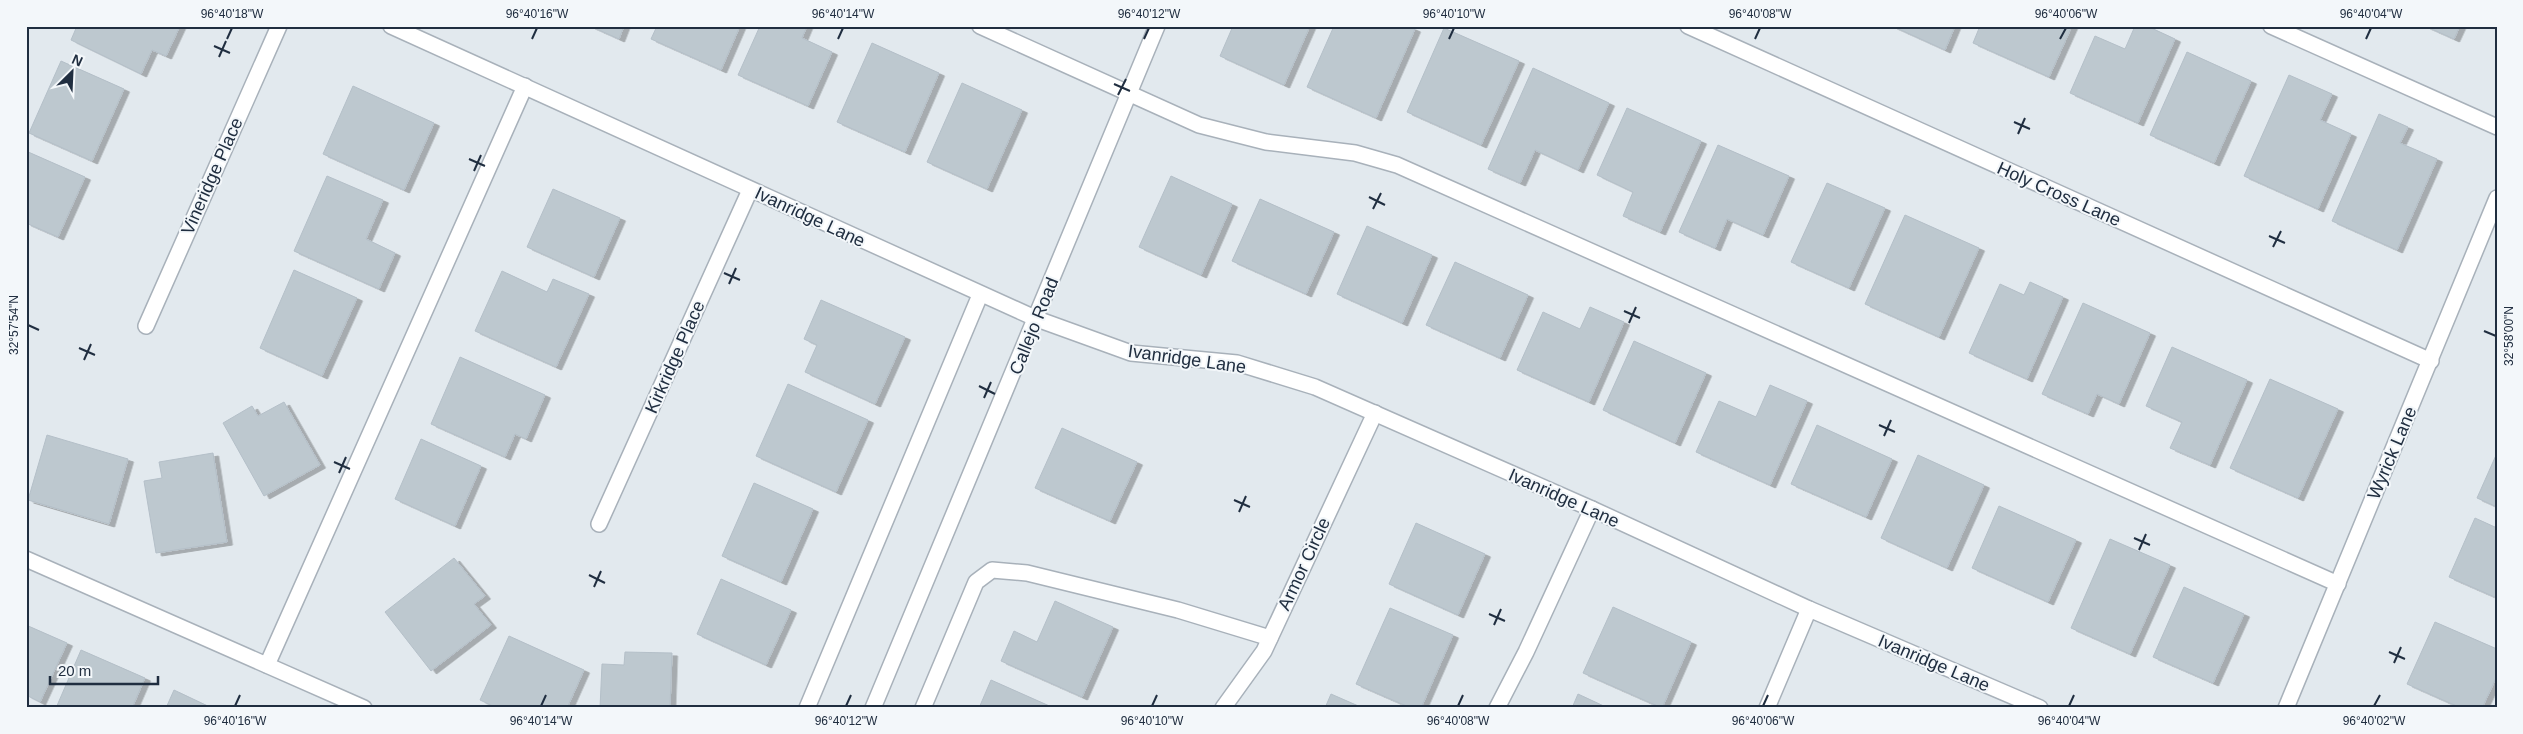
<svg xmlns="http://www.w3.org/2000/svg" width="2523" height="734" font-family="Arial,sans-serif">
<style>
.building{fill:#bdc8cf;stroke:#b4bfc8;filter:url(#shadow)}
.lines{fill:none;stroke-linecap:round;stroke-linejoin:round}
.minor-casing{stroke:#a8b1ba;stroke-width:18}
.minor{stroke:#fff;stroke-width:15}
.ticks{fill:none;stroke:#202e40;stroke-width:2}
.labels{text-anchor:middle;stroke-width:4;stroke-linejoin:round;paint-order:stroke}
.street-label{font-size:18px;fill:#202e40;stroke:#f3f7fa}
.neatline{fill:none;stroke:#202e40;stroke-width:2}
.ticks-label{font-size:12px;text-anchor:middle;fill:#202e40}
</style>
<defs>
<filter id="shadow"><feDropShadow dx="5.5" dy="3" stdDeviation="0" flood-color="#0004"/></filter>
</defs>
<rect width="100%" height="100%" fill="#e2e9ee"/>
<!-- building -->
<g class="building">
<path d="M 77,26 L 180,26 L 166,56 L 152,50 L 141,74 L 71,40 Z"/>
<path d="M 590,26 L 624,26 L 619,39 Z"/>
<path d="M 657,26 L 740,26 L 721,70 L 651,39 Z"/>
<path d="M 760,26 L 807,26 L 802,38 L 832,52 L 808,106 L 738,75 Z"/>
<path d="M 1233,26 L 1310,26 L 1284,85 L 1220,56 Z"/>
<path d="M 1334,26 L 1408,26 L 1415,29 L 1376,118 L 1307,87 Z"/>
<path d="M 1892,26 L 1955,26 L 1945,50 Z"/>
<path d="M 1980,26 L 2072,26 L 2049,77 L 1973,43 Z"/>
<path d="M 2135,26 L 2147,26 L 2175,39 L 2138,123 L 2070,93 L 2095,36 L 2125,49 Z"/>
<path d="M 2425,26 L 2460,26 L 2454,39 Z"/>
<path d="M 1444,28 L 1519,61 L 1481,145 L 1407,112 Z"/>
<path d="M 872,43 L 939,73 L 905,152 L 837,122 Z"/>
<path d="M 2187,52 L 2251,81 L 2214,163 L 2150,135 Z"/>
<path d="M 61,61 L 124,89 L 92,161 L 29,133 Z"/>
<path d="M 1533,68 L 1609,103 L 1578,170 L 1535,150 L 1520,183 L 1488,169 Z"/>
<path d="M 2289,75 L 2332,94 L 2320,120 L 2351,134 L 2318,209 L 2244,176 Z"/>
<path d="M 962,83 L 1022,110 L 987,189 L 927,162 Z"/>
<path d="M 353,86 L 434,123 L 404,190 L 323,154 Z"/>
<path d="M 1627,108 L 1701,141 L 1660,232 L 1623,216 L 1633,192 L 1597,175 Z"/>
<path d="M 2379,114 L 2408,127 L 2400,143 L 2437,159 L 2397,250 L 2332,221 Z"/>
<path d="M 1718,145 L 1789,176 L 1763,235 L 1727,219 L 1715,248 L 1679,232 Z"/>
<path d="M 26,151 L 85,177 L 58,237 L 26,223 Z"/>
<path d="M 327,176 L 383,200 L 366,239 L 395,253 L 379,289 L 294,251 Z"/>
<path d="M 1171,176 L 1232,204 L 1201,275 L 1139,247 Z"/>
<path d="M 1827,183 L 1885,208 L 1849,288 L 1791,262 Z"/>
<path d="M 553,189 L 620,218 L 594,277 L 527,247 Z"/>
<path d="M 1260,199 L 1334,232 L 1306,294 L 1232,261 Z"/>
<path d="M 1905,215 L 1979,248 L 1939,337 L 1865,304 Z"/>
<path d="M 1367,226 L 1432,255 L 1402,323 L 1337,294 Z"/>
<path d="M 1455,262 L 1528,295 L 1500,358 L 1426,325 Z"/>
<path d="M 294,270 L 357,298 L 322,376 L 260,348 Z"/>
<path d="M 502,271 L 547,292 L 553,279 L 589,294 L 556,367 L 475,331 Z"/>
<path d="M 2030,282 L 2063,297 L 2027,379 L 1969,353 L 2000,284 L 2024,295 Z"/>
<path d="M 821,300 L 905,337 L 875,404 L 805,372 L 817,345 L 804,339 Z"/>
<path d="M 2083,303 L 2150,333 L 2119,404 L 2097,394 L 2088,414 L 2042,394 Z"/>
<path d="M 1590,307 L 1624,322 L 1589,402 L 1517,370 L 1543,312 L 1580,329 Z"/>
<path d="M 1634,341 L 1706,373 L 1675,443 L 1603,410 Z"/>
<path d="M 2172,347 L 2247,380 L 2210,465 L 2170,448 L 2182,422 L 2146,406 Z"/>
<path d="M 460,357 L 545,395 L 526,439 L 515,434 L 505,457 L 431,424 Z"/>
<path d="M 2270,379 L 2338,409 L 2298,498 L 2230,468 Z"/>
<path d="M 788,384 L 868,420 L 836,492 L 756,456 Z"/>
<path d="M 1770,385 L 1807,401 L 1770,485 L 1696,452 L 1719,401 L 1756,417 Z"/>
<path d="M 284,402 L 320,465 L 264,496 L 223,423 L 252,406 L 258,416 Z"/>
<path d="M 1817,425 L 1892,459 L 1866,517 L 1791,484 Z"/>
<path d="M 1062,428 L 1137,462 L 1110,521 L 1035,488 Z"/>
<path d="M 47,435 L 128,459 L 109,524 L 28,500 Z"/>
<path d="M 421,439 L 481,466 L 455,526 L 395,499 Z"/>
<path d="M 213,453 L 227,542 L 156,553 L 144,481 L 162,478 L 159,462 Z"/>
<path d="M 2497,453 L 2497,507 L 2477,498 Z"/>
<path d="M 1918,455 L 1984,485 L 1947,568 L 1881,538 Z"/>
<path d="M 754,483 L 813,509 L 781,582 L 722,556 Z"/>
<path d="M 1999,506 L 2076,540 L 2048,602 L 1972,568 Z"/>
<path d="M 2475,518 L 2497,528 L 2497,598 L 2449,577 Z"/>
<path d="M 1416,523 L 1485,554 L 1458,615 L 1389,584 Z"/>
<path d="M 2110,539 L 2170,565 L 2130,654 L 2071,628 Z"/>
<path d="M 454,558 L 485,596 L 474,604 L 491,625 L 431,671 L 385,612 Z"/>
<path d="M 721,579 L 791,610 L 766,665 L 697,634 Z"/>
<path d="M 2184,587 L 2244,614 L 2213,683 L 2153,657 Z"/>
<path d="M 1055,601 L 1113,627 L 1082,697 L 1001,661 L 1014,631 L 1037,642 Z"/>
<path d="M 1613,607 L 1691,642 L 1662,708 L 1583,673 Z"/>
<path d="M 1390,608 L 1453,635 L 1421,708 L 1411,708 L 1356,684 Z"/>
<path d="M 2435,622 L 2497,649 L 2497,676 L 2482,708 L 2461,708 L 2407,684 Z"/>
<path d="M 26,625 L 67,643 L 40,702 L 26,695 Z"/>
<path d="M 509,636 L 584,670 L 567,708 L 497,708 L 480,700 Z"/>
<path d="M 81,650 L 145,678 L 132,708 L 56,708 Z"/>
<path d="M 625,652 L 672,653 L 670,708 L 600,708 L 602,664 L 624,665 Z"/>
<path d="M 991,680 L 1054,708 L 979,708 Z"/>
<path d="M 174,690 L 212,708 L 166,708 Z"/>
<path d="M 1331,694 L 1363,708 L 1325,708 Z"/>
<path d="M 1578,694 L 1608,708 L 1572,708 Z"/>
</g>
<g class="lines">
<defs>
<g id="minor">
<path d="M 391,26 L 1037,319 L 1131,353 L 1237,363 L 1315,387 L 1592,509 L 1809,609 L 2040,708"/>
<path d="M 980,26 L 1199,125 L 1266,142 L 1355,153 L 1397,165 L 2338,584"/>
<path d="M 1688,26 L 2431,361"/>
<path d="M 2271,26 L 2497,127"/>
<path d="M 146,326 L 279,26"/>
<path d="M 599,524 L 750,190"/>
<path d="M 26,559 L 364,708"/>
<path d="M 267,665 L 525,86"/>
<path d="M 807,708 L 980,295"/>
<path d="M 873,708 L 1157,26"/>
<path d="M 923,708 L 976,582 L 992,570 L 1027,573 L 1178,610 L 1270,638"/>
<path d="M 1223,708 L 1264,651 L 1375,413"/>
<path d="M 1497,708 L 1526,652 L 1592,509"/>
<path d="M 1767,708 L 1809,609"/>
<path d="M 2286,708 L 2497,198"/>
</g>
</defs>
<!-- minor casing -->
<use href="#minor" class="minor-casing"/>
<!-- minor -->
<use href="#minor" class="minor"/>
</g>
<!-- ticks -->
<path class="ticks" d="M 227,39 L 232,28M 532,39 L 537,28M 838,39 L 843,28M 1144,39 L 1149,28M 1449,39 L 1454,28M 1755,39 L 1760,28M 2060,39 L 2066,28M 2366,39 L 2371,28M 214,46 L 230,53M 219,57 L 226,41M 1114,84 L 1130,91M 1118,95 L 1126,79M 2014,122 L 2030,129M 2018,134 L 2025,118M 469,159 L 485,166M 474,171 L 481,155M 1369,197 L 1385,205M 1373,209 L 1381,193M 2269,236 L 2285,243M 2273,247 L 2281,231M 724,273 L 740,280M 729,284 L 736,268M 1624,311 L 1640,318M 1629,323 L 1636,307M 28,325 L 39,330M 2484,331 L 2496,336M 79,348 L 95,355M 84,360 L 91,344M 979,386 L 995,394M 984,398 L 991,382M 1879,425 L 1895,432M 1884,436 L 1891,420M 334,462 L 350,469M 339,473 L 346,457M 1234,500 L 1250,507M 1239,512 L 1246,496M 2134,538 L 2150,545M 2139,550 L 2146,534M 589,575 L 605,583M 594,587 L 601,571M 1489,614 L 1505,621M 1494,625 L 1501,609M 2389,652 L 2405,659M 2394,663 L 2401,647M 235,706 L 240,695M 541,706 L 546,695M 846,706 L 851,695M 1152,706 L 1157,695M 1458,706 L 1463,695M 1763,706 L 1768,695M 2069,706 L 2074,695M 2374,706 L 2380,695"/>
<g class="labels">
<!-- street labels -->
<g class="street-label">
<text transform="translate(212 176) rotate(-66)" y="6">Vineridge Place</text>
<text transform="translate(2059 194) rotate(24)" y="6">Holy Cross Lane</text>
<text transform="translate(810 217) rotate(25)" y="6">Ivanridge Lane</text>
<text transform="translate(1034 326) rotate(-68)" y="6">Callejo Road</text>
<text transform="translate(675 357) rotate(-66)" y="6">Kirkridge Place</text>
<text transform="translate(1187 359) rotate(8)" y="6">Ivanridge Lane</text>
<text transform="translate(2392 453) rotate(-67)" y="6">Wyrick Lane</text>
<text transform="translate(1564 498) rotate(24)" y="6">Ivanridge Lane</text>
<text transform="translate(1304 564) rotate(-65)" y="6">Armor Circle</text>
<text transform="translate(1934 663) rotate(23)" y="6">Ivanridge Lane</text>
</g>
</g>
<!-- border -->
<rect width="2523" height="734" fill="none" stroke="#f3f7fa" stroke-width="55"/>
<!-- north arrow -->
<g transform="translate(72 72) rotate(24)" stroke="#f3f7fa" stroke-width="4" paint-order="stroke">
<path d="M0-4L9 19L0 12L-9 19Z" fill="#202e40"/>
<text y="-8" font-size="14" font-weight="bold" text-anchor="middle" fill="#202e40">N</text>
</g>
<!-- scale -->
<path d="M50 676v8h108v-8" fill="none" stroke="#202e40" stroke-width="2.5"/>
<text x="58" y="676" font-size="15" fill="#202e40" stroke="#f3f7fa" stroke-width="4" paint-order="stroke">20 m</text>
<rect x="28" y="28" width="2468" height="678" class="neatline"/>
<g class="ticks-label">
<text x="232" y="18">96°40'18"W</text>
<text x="537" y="18">96°40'16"W</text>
<text x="843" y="18">96°40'14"W</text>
<text x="1149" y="18">96°40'12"W</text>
<text x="1454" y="18">96°40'10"W</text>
<text x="1760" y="18">96°40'08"W</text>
<text x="2066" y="18">96°40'06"W</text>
<text x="2371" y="18">96°40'04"W</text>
<text transform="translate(14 325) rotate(-90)" y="4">32°57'54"N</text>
<text transform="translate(2509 336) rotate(-90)" y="4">32°58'00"N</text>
<text x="235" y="725">96°40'16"W</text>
<text x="541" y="725">96°40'14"W</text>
<text x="846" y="725">96°40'12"W</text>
<text x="1152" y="725">96°40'10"W</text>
<text x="1458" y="725">96°40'08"W</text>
<text x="1763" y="725">96°40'06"W</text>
<text x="2069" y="725">96°40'04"W</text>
<text x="2374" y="725">96°40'02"W</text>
</g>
</svg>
